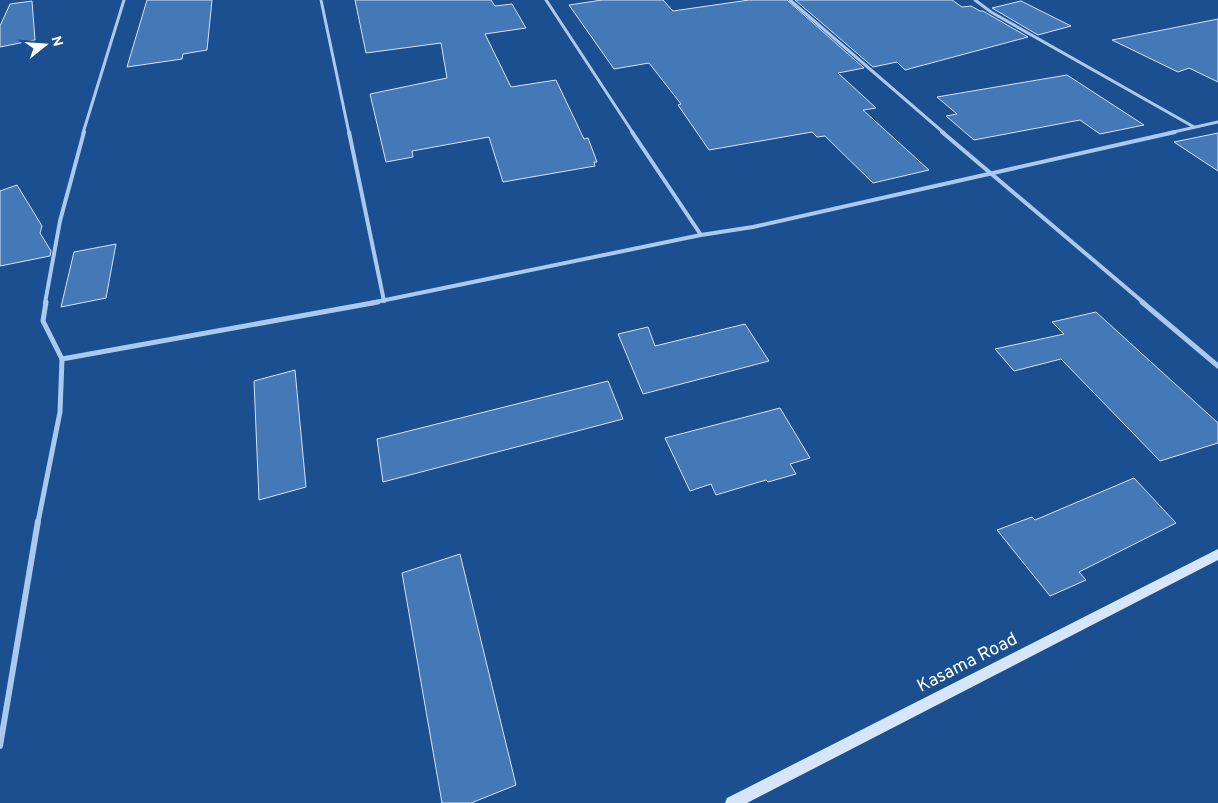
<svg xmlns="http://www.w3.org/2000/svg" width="1218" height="803" font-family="Overpass,sans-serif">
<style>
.building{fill:#4478b7;stroke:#cfe3fa}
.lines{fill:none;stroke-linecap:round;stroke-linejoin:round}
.street-far3{stroke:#a9c9ee;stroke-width:3}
.street-far2{stroke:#a9c9ee;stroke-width:4}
.street-far1{stroke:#a9c9ee;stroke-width:5}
.street{stroke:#a9c9ee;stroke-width:6}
.secondary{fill:#d6e6fa;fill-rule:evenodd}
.labels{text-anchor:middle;stroke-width:5;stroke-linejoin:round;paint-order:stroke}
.near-street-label{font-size:18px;fill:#fff;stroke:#1b4f8f}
</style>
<rect width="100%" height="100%" fill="#1b4f8f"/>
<!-- building -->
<g class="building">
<path d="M 147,0 L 212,0 L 207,50 L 183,54 L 182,59 L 127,67 Z"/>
<path d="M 355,0 L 491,0 L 495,6 L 512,4 L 526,28 L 485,34 L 511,87 L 556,80 L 584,139 L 588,138 L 597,162 L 594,162 L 595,166 L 503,182 L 489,137 L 412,151 L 413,157 L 386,162 L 370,94 L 447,78 L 441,43 L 366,53 Z"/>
<path d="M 602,0 L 663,0 L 673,11 L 749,0 L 787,0 L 864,68 L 838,73 L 876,108 L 863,110 L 929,170 L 873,183 L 825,136 L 817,137 L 812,132 L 709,150 L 678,105 L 681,104 L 649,63 L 614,69 L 569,5 Z"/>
<path d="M 795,0 L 952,0 L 962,7 L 971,6 L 980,11 L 983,11 L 1028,37 L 905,70 L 897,62 L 873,67 Z"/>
<path d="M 32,1 L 35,40 L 0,47 L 0,26 L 10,4 Z"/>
<path d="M 1021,1 L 1071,26 L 1038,35 L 992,8 Z"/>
<path d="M 1218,19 L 1218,82 L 1189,68 L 1178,72 L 1112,40 Z"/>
<path d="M 1067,75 L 1144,125 L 1100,134 L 1080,120 L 974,140 L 946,116 L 957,114 L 937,97 Z"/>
<path d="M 1218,133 L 1218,171 L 1174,142 Z"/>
<path d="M 17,185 L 42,226 L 40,233 L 51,251 L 50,256 L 0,266 L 0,191 Z"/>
<path d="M 116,244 L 106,298 L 61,307 L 74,252 Z"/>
<path d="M 1096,312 L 1218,423 L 1218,443 L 1160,461 L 1061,359 L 1014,371 L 995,349 L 1064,334 L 1052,322 Z"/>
<path d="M 745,324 L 769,361 L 643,394 L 618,334 L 648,327 L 655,346 Z"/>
<path d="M 295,370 L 306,487 L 259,500 L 254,381 Z"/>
<path d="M 608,381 L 623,419 L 383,482 L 377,439 Z"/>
<path d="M 780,408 L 810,458 L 790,464 L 796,474 L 768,482 L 766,480 L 716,495 L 711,484 L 690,491 L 665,438 Z"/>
<path d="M 1134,478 L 1176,523 L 1079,572 L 1086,580 L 1050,596 L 997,530 L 1032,517 L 1035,520 Z"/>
<path d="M 460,554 L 516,785 L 471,803 L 442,803 L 402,573 Z"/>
</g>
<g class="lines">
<!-- street-far3 -->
<g class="street-far3">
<path d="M 321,0 L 349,133"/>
<path d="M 546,0 L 633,133"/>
<path d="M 790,0 L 944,133"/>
<path d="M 975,0 L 991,12 L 1194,127"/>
<path d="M 83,133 L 124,0"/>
<path d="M 1169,133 L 1218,122"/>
</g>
<!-- street-far2 -->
<g class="street-far2">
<path d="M 349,132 L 384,301"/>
<path d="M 632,132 L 701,235"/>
<path d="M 942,132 L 1144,303"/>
<path d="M 45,303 L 60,221 L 84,132"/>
<path d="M 371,303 L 701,235 L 753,227 L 1175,132"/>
</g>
<!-- street-far1 -->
<g class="street-far1">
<path d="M 1142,302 L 1218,366"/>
<path d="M 62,359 L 378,302"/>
<path d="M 38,522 L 60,412 L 62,359 L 43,321 L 46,302"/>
</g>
<!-- street -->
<path class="street" d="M 0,746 L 38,521"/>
<!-- secondary -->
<path class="secondary" d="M 1218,549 L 1218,560 L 747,803 L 725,803 L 727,798 Z"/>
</g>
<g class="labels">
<!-- near-street labels -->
<g class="near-street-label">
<text transform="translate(967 662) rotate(-27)" y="6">Kasama Road</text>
</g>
</g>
<!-- north arrow -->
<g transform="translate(45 45) rotate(73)" stroke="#1b4f8f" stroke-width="4" paint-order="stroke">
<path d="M0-4L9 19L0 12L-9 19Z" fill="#ffffff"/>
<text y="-8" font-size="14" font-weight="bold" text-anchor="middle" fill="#ffffff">N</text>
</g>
</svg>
